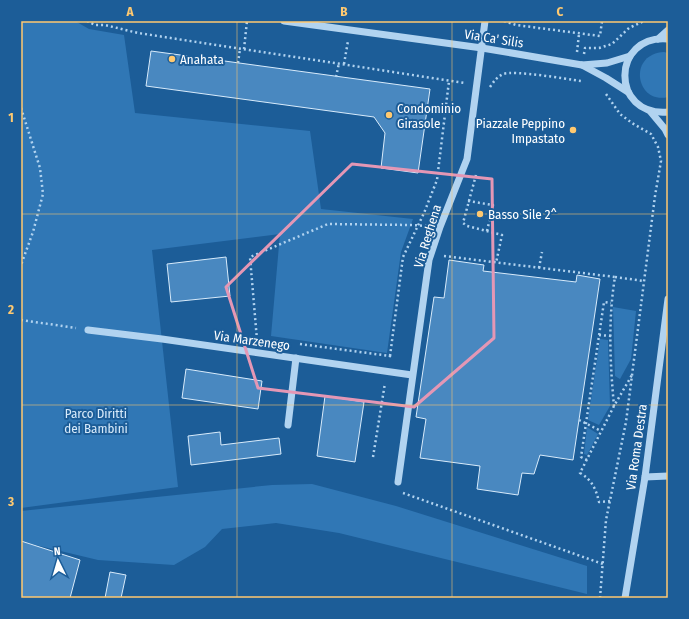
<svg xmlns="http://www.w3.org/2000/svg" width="689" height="619" font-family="'Fira Sans Condensed',sans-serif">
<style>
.green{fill:#3077b5}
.building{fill:#4988c0;stroke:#d8ebfb}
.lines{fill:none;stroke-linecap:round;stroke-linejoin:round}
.path{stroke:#b1d3f0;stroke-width:2.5;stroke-dasharray:2 3;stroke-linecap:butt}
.minor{stroke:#b1d3f0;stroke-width:7}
.marked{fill:none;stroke:#e497b5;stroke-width:3;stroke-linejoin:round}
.grid{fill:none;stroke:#ffc970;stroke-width:1;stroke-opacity:0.55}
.poi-dot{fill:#ffc970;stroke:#1c5d98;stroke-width:1.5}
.labels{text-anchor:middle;stroke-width:4;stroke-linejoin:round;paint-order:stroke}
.street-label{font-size:13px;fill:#fff;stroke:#1c5d98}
.poi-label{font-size:13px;fill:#fff;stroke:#1c5d98;text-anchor:start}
.park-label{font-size:13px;fill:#d8ebfb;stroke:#1c5d98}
.neatline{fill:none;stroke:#ffc970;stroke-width:1.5}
.grid-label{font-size:13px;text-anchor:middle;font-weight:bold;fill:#ffc970}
</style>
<rect width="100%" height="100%" fill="#1c5d98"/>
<!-- green -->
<g class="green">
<path d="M 21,21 L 75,21 L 89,29 L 124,35 L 135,113 L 310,131 L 321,209 L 413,219 L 401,252 L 387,353 L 271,336 L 280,234 L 152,250 L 178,487 L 21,508 Z"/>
<path d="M 664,52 L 668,53 L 668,97 C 636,105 627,54 664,52 Z"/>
<path d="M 613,307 L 636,311 L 631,359 L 620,379 L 615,376 Z"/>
<path d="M 600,339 L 608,340 L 610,406 L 599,425 L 588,420 Z"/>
<path d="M 587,427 L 598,434 L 587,455 L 584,454 Z"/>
<path d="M 312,484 L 396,506 L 587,566 L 587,594 L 339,533 L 276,523 L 222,529 L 205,547 L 174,565 L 98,560 L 23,542 L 21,549 L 21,511 L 272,485 Z"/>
</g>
<!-- building -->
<g class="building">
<path d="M 151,51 L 430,89 L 418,173 L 381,168 L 385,133 L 374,117 L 146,86 Z"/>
<path d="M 226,257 L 230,296 L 171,302 L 167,264 Z"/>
<path d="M 449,260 L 484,265 L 483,271 L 576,282 L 577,275 L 600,279 L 573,460 L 540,455 L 534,474 L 522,473 L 518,495 L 477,489 L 480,466 L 420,458 L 426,419 L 416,417 L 434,297 L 444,298 Z"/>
<path d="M 186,369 L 262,381 L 258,409 L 182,398 Z"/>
<path d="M 325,396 L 364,402 L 355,462 L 317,456 Z"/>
<path d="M 220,432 L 221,445 L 279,438 L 281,454 L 191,465 L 188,436 Z"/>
<path d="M 21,541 L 80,560 L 70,598 L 21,598 Z"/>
<path d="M 110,572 L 126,575 L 121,598 L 105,598 Z"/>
</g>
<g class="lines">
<!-- path -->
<g class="path">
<path d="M 87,21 L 95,25 L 105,25 L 138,33 L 465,83"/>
<path d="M 504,21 L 516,25 L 600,36 L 602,21"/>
<path d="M 244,49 L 247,21"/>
<path d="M 577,52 L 579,34"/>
<path d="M 584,54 L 585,48 L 599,48 L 612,44 L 629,28 L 644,21"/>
<path d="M 238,63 L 240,49"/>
<path d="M 344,64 L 348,41"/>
<path d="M 336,77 L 339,63"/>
<path d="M 490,87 C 494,81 497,77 503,74 C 515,70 566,79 581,81"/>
<path d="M 21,108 L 40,168 L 43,194 L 33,232 L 21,265"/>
<path d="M 476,175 L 463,223 L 467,226 L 502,235 L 496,263"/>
<path d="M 468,201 L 493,205 L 487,231"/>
<path d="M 444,256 L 615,277 C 608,319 610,363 614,406"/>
<path d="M 539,268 L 542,252"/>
<path d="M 615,277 L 644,281"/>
<path d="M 21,320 L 76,328"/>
<path d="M 599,335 L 611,336"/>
<path d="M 257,340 L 250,257 L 328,224 L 411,225 L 428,226"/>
<path d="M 300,344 L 390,356 L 389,360"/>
<path d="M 390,356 L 403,257 L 424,213 L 437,180 L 449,81"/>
<path d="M 579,420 L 601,431"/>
<path d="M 373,457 L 385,383"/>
<path d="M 587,460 L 581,457 L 604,302 L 611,303"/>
<path d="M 403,493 L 603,564"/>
<path d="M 610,501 L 599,502 C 596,489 592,480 580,473 L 614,406 L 632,375"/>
<path d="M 600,598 L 606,520 L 626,422 L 655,196 L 661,161 L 658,147 L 651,134 L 632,123 L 620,114 L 606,94"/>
</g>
<!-- minor -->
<g class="minor">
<path d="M 284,21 L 482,48 L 582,65 L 607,63 L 630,56"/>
<path d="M 658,39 L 668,30"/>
<path d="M 668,39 C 611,34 610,117 668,112"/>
<path d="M 582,65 L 606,78 L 628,92"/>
<path d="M 650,111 L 665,129 L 668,135"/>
<path d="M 88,330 L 162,339 L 412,375"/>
<path d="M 288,425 L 296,358"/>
<path d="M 645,477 L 668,476"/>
<path d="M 398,482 L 429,260 L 440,227 L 467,159 L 485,21"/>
<path d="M 625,598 L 645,477 L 668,299"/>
</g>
</g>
<!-- marked area -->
<path class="marked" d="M 352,164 L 492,179 L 494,338 L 414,407 L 258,388 L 226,287 Z"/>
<!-- grid -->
<path class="grid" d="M 237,21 L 237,598M 452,21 L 452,598M 21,214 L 668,214M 21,405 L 668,405"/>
<!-- markers -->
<g class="poi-dot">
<circle cx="172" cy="59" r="4"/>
<circle cx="389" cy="115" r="4"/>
<circle cx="573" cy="130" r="4"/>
<circle cx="480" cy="214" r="4"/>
</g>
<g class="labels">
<!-- street labels -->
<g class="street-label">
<text transform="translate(494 38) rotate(9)" y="5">Via Ca' Silis</text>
<text transform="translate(427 236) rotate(-73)" y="5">Via Reghena</text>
<text transform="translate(252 340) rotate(8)" y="5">Via Marzenego</text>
<text transform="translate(636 447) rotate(-82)" y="5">Via Roma Destra</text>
</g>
<!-- poi labels -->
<g class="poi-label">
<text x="180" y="64">Anahata</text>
<text x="397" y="113">Condominio<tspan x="397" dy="15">Girasole</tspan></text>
<text x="565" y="128" text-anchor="end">Piazzale Peppino<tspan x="565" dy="15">Impastato</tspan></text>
<text x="488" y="219">Basso Sile 2^</text>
</g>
<!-- park labels -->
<g class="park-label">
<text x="96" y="418">Parco Diritti<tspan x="96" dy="15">dei Bambini</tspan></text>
</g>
</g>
<!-- border -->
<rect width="689" height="619" fill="none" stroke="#1c5d98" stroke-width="44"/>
<!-- north arrow -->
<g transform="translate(58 561) rotate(355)" stroke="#1c5d98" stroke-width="3" paint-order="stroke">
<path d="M0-3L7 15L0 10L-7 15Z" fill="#ffffff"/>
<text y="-6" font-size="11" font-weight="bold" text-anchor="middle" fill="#ffffff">N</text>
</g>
<rect x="22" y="22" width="645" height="575" class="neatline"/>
<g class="grid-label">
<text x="130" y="16">A</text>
<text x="344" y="16">B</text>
<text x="560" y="16">C</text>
<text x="11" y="122">1</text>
<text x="11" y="314">2</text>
<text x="11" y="506">3</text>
</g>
</svg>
